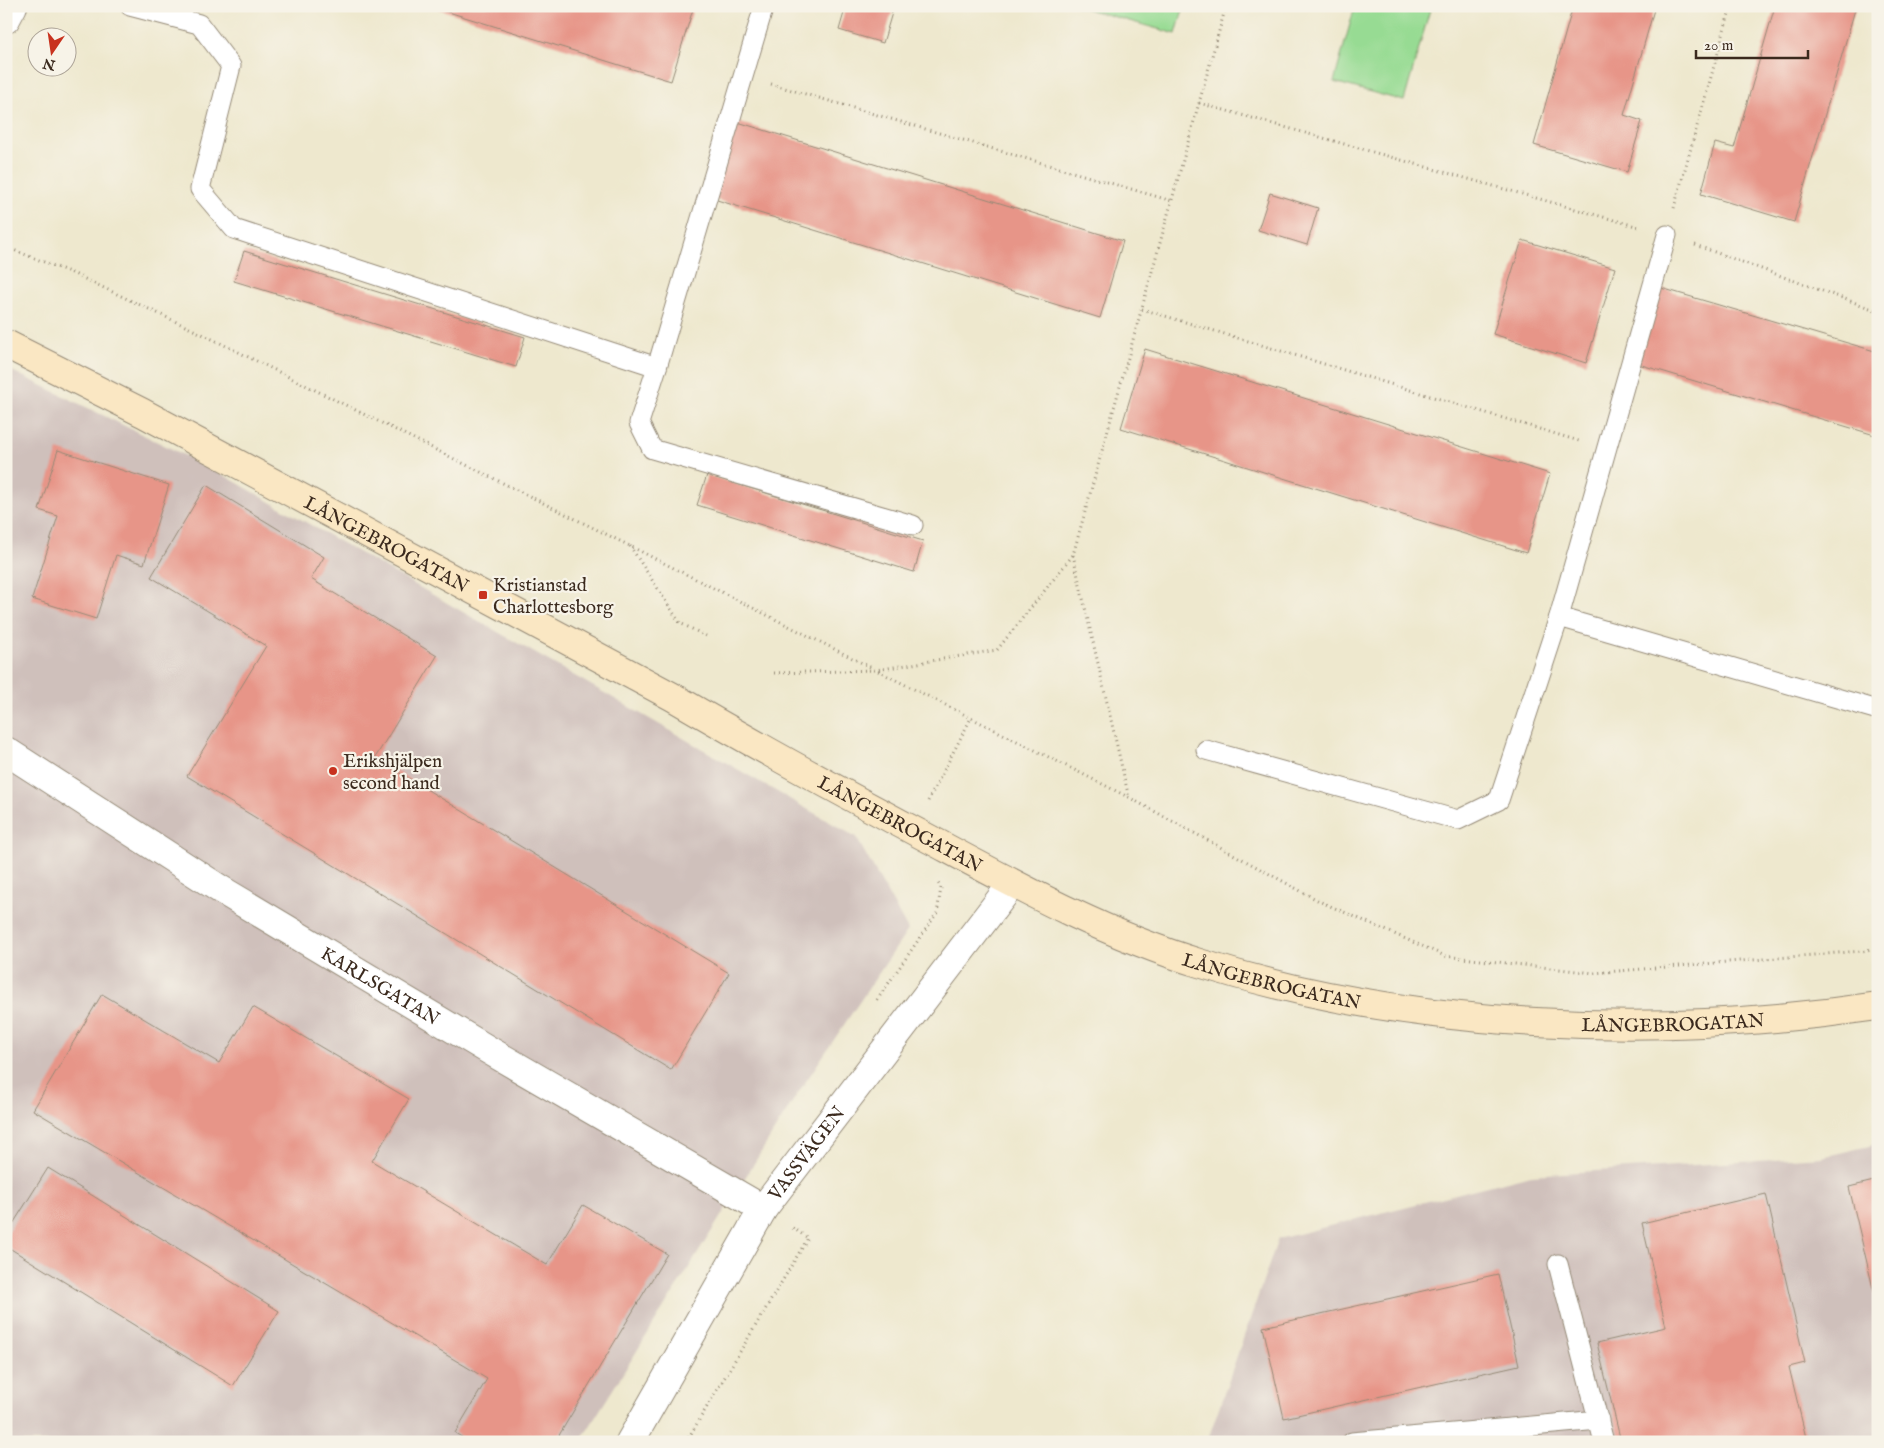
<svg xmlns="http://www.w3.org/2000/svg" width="1884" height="1448" font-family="'IM FELL English',serif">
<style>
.industrial{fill:#cfc0bb}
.green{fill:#97db93;stroke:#698258}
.building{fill:#e79588}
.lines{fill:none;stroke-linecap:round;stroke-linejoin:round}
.service-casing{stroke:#948976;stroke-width:21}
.minor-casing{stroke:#948976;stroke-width:30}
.secondary-casing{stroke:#948976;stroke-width:30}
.path{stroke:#948976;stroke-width:3;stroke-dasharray:1 4;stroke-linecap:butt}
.service{stroke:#fff;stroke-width:19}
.minor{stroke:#fff;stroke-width:28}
.secondary{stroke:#fae7c3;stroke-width:28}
.poi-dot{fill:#c8321e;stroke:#f7f3e8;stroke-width:2}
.labels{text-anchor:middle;stroke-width:4.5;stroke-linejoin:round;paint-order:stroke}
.street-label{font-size:19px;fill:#3b2a1e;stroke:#f7f3e8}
.poi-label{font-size:19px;fill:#3b2a1e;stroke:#f7f3e8;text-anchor:start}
</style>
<rect width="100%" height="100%" fill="#f7f3e8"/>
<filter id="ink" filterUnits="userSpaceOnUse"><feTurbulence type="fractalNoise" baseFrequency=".02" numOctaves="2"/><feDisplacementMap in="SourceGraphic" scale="10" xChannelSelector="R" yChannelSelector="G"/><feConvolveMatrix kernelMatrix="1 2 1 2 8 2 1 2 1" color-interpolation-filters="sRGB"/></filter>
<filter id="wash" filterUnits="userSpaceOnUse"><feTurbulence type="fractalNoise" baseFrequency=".0096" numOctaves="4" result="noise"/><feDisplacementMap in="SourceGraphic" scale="20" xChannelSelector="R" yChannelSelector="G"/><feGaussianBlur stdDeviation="1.12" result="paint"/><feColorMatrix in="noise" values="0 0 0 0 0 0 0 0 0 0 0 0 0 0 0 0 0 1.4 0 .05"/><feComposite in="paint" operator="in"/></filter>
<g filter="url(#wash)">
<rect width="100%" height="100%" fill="#eee8ce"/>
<!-- industrial -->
<g class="industrial">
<path d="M 6,368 L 213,469 L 856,837 L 908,930 L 798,1093 L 580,1442 L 6,1442 Z"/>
<path d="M 1878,1144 L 1878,1442 L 1207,1442 L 1278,1239 L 1531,1175 L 1822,1157 Z"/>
</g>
<!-- green -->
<g class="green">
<path d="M 1076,6 L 1184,6 L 1176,34 Z"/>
<path d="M 1355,6 L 1431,6 L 1404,101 L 1334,82 Z"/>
</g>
<g id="blocks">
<!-- building -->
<g class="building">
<path d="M 429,6 L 686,6 L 693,9 L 671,81 Z"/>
<path d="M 846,6 L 894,6 L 883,43 L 839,30 Z"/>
<path d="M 1573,6 L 1655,6 L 1624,115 L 1642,121 L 1627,172 L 1534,145 Z"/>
<path d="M 1775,6 L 1856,6 L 1794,222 L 1701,194 L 1715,143 L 1734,148 Z"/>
<path d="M 728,119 L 1123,241 L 1100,318 L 704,196 Z"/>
<path d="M 1270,193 L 1318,208 L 1307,245 L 1258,230 Z"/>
<path d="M 1522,240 L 1615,268 L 1586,363 L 1493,334 Z"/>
<path d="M 244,251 L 525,337 L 516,367 L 234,281 Z"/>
<path d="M 1651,285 L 1878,352 L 1878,436 L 1628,361 Z"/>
<path d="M 1145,349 L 1550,474 L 1526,553 L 1121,428 Z"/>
<path d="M 58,450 L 169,485 L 144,564 L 116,555 L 96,619 L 32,599 L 58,516 L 39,510 Z"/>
<path d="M 707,475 L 923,541 L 914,572 L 697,505 Z"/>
<path d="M 206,485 L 324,557 L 311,579 L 437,656 L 375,758 L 729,973 L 671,1070 L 187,776 L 266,646 L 151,577 Z"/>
<path d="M 102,994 L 219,1063 L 253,1007 L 409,1099 L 372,1161 L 547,1265 L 583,1205 L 667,1254 L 555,1442 L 470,1442 L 455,1433 L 487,1379 L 33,1110 Z"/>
<path d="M 48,1168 L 279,1311 L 233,1386 L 6,1246 L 6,1235 Z"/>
<path d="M 1878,1180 L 1878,1305 L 1877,1305 L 1849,1187 Z"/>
<path d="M 1766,1194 L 1805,1363 L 1789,1367 L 1807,1442 L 1621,1442 L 1597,1343 L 1666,1327 L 1642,1223 Z"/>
<path d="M 1498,1274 L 1519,1365 L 1284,1418 L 1263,1327 Z"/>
</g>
</g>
</g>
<g filter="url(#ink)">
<use href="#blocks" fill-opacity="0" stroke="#948976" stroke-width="1"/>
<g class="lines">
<defs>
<g id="service">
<path d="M 130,6 L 199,24 L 231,66 L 200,189 L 234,229 L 657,367 L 639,423 L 652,449 L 913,525"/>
<path d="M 657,367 L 764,6"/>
<path d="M 1559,617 L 1667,235"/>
<path d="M 1206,750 L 1458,820 L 1499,800 L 1559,617 L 1878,710"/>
<path d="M 1558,1264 L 1604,1442"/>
<path d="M 1352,1442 L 1599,1420"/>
</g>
<g id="minor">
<path d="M 6,19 L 13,6"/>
<path id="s1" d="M 6,751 L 220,889 L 492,1052 L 763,1209"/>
<path id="s2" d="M 630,1442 L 763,1209 L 1012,884"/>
</g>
<g id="secondary">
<path id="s3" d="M 6,344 L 143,413 L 673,697 C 760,748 848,796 937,843 C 1021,888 1107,935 1199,963 C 1412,1030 1657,1039 1878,1006"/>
</g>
</defs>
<!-- service casing -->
<use href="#service" class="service-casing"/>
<!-- minor casing -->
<use href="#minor" class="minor-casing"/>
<!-- secondary casing -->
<use href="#secondary" class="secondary-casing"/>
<!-- path -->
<g class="path">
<path d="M 771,84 L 1172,201"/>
<path d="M 1199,103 L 1639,227"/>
<path d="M 1674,208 L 1731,6"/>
<path d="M 1695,245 L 1878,311"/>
<path d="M 6,247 L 72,273 L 200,333 L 630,546 L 1130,798 L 1321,902 L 1445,956 L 1594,973 L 1862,951 L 1878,948"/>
<path d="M 1142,309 L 1579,441"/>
<path d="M 630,546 L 680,623 L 706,636"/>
<path d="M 1073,555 L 1129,798"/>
<path d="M 774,673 L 876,670 L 997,650 L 1073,555 L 1226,6"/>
<path d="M 928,801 L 971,718"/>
<path d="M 877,1000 L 937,913 L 941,888 L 938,883"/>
<path d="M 686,1442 L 808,1238 L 791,1227"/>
</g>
<!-- service -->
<use href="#service" class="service"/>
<!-- minor -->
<use href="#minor" class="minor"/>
<!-- secondary -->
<use href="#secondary" class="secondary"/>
</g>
</g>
<!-- markers -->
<g class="poi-dot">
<rect x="478" y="590" width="10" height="10" rx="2.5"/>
<circle cx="333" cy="771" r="5"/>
</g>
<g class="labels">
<!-- street labels -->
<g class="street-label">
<text dy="7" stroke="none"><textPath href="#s3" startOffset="430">LÅNGEBROGATAN</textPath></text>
<text dy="7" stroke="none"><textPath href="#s3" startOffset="1015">LÅNGEBROGATAN</textPath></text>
<text dy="7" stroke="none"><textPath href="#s3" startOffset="1420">LÅNGEBROGATAN</textPath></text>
<text dy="7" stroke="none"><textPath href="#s1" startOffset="442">KARLSGATAN</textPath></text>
<text dy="7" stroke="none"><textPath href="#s3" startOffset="1825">LÅNGEBROGATAN</textPath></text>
<text dy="7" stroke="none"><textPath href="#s2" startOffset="339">VASSVÄGEN</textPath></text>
</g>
<!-- poi labels -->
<g class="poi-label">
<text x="493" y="591">Kristianstad<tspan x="493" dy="22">Charlottesborg</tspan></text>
<text x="343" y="767">Erikshjälpen<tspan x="343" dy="22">second hand</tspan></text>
</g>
</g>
<!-- margin -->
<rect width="1884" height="1448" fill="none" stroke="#f7f3e8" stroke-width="25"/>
<!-- north arrow -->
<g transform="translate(52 52) rotate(193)"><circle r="24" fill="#f7f3e8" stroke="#aca397"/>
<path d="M0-4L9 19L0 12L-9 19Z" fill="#c8321e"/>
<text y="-8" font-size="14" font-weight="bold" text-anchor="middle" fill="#3b2a1e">N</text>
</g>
<!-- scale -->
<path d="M1696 50v8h112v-8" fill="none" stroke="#3b2a1e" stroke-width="2.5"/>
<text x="1704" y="50" font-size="15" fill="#3b2a1e" stroke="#f7f3e8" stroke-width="4" paint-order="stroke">20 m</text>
</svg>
